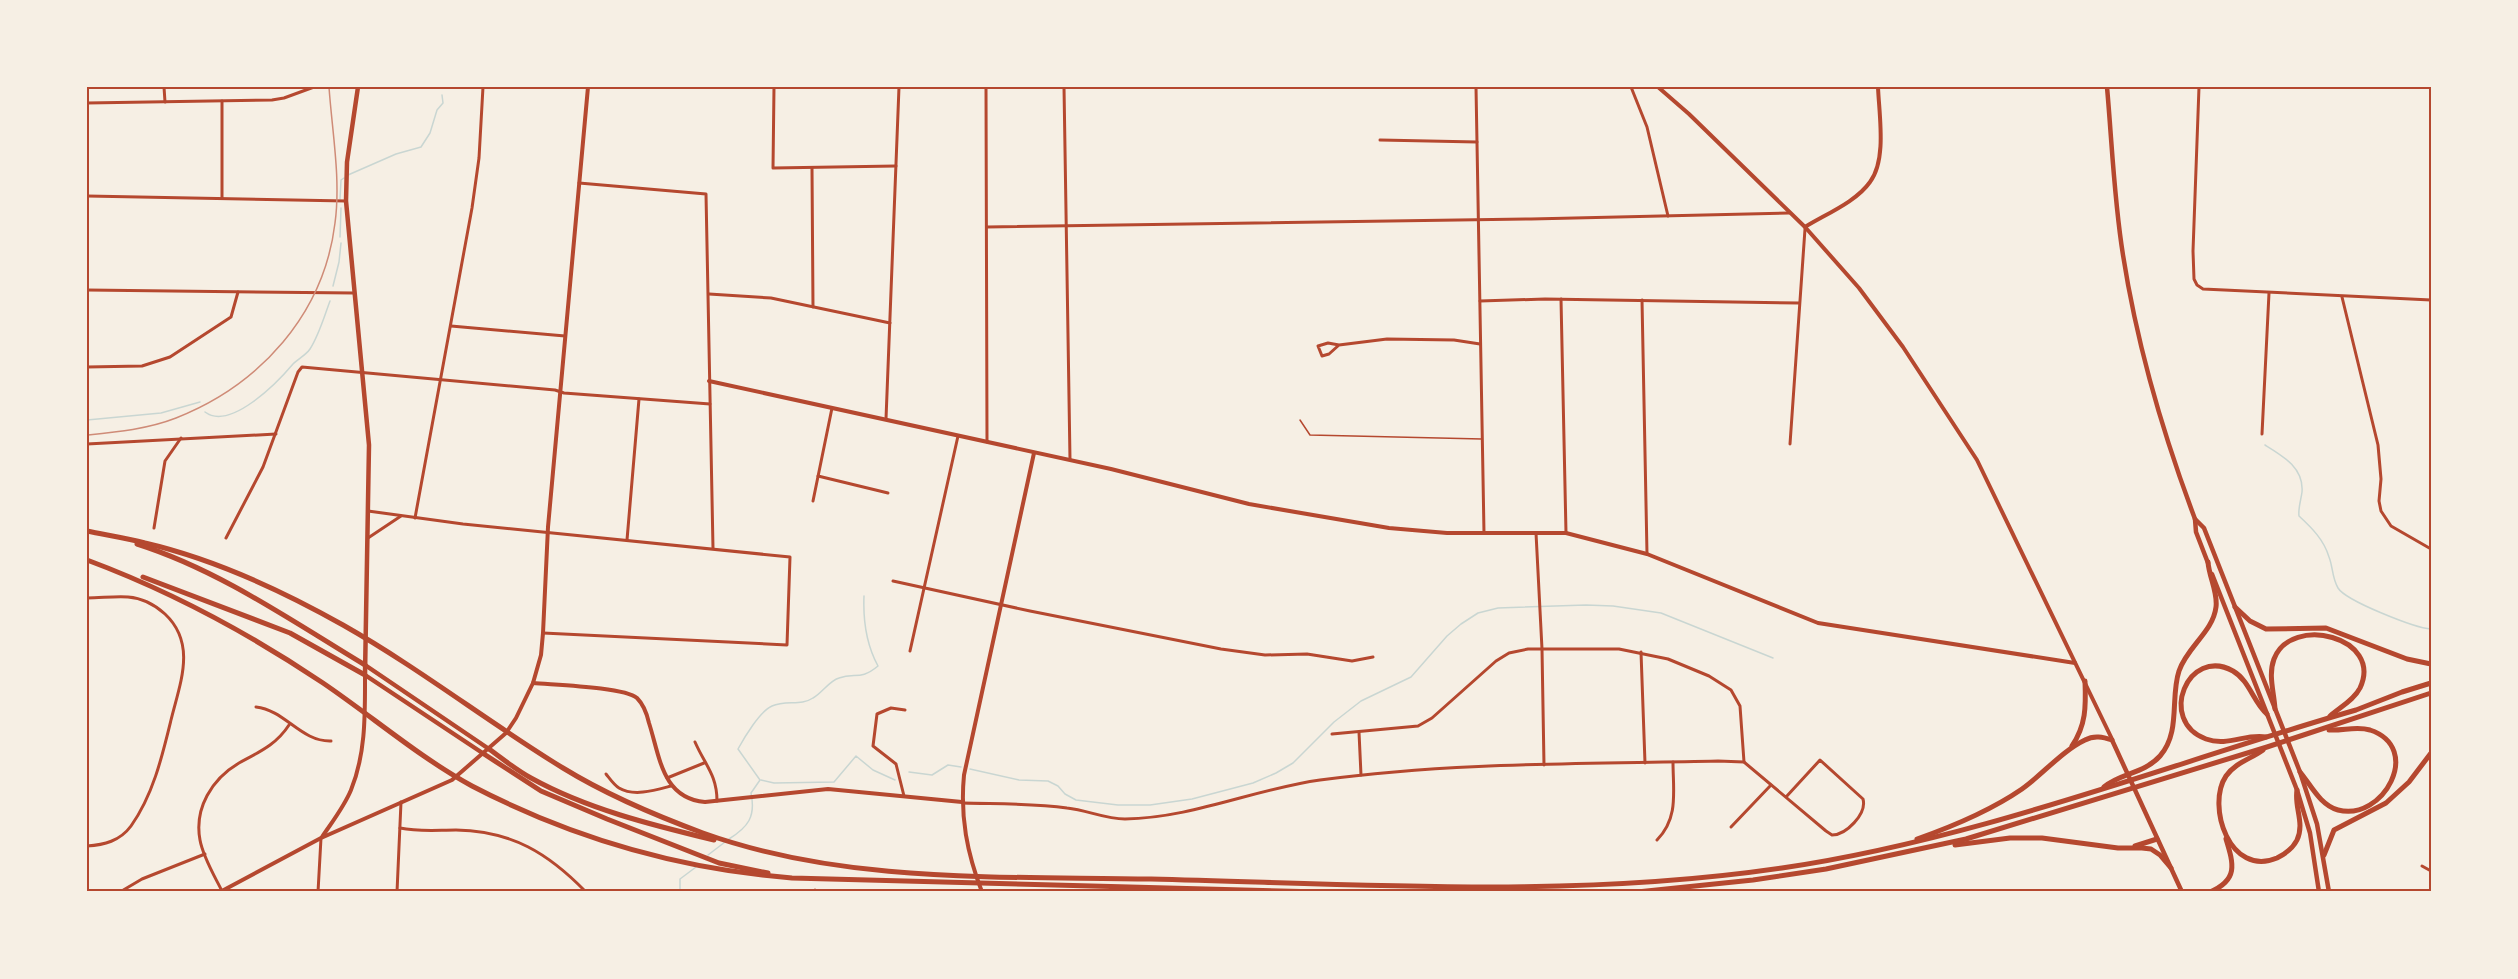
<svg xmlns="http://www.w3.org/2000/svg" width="2518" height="979" font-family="Montserrat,sans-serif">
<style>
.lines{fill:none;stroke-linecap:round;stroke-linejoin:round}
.stream{stroke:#c9d6d2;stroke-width:1.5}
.service{stroke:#b5482f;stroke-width:1.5}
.minor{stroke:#b5482f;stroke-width:3}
.tertiary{stroke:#b5482f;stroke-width:4}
.secondary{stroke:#b5482f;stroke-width:4}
.primary{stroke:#b5482f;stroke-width:4.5}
.motorway{stroke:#b5482f;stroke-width:5}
.rail{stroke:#cf8b77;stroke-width:1.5}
.neatline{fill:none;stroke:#b5482f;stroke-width:2}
</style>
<rect width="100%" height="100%" fill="#f6efe4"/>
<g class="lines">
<!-- stream -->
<g class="stream">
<path d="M 348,175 L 396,154 L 421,147 L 430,133 L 437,110 L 443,103 L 442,95"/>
<path d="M 340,199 L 341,180 L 344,178"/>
<path d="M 340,237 L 341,208"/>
<path d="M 333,286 L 339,262 L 341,243"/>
<path d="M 205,412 C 230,431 277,383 293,364 C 298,359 306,355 310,349 C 319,335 324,317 330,301"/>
<path d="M 87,420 L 161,413 L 200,402"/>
<path d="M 2265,445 C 2283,456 2304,468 2302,492 C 2301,500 2298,508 2299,516 C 2312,528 2324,540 2329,557 C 2333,567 2332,578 2338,588 C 2346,601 2415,628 2431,629"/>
<path d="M 970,769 L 1019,780 L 1048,781 L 1058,786 L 1065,794 L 1076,800 L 1118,805 L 1150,805 L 1192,799 L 1253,783 L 1276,773 L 1293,763 L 1334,722 L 1361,701 L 1411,677 L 1447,636 L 1461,624 L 1478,613 L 1498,608 L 1586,605 L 1613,606 L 1661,613 L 1773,658"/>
<path d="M 909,772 L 932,775 L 948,765 L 961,767"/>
<path d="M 761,780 L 774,783 L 834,782 L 856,756 L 873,770 L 895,780"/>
<path d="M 729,839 C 748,827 756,817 751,793 L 760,780 L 738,749 C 744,738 760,711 772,706 C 786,700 801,706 813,698 C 822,693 829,681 839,678 C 855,672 860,681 878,666 C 866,644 863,620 864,596"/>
<path d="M 708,855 L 725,842"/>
<path d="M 680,892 L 680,879 L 696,867"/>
</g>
<!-- service -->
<path class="service" d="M 1300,420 L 1310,435 L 1482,439"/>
<!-- minor -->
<g class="minor">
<path d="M 164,87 L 165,102"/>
<path d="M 774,87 L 773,168 L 896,166"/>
<path d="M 986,87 L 987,442"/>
<path d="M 1064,87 L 1070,459"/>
<path d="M 1476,87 L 1484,533"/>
<path d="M 1631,87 L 1647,127 L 1668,216"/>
<path d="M 2199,87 L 2193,251 L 2194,279 L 2197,285 L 2203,289 L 2431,300"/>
<path d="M 222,101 L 222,198"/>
<path d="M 87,103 L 272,100 L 284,98 L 314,87"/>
<path d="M 1380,140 L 1477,142"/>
<path d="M 812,168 L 813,307"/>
<path d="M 579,183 L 706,194 L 713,548"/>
<path d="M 87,196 L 346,201"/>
<path d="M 987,227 L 1531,219 L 1789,213"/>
<path d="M 87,290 L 354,293"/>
<path d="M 709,294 L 771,298 L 890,323"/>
<path d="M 2342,297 L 2378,445 L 2381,479 L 2379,501 L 2381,511 L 2391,526 L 2431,549"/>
<path d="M 1561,299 L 1566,533"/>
<path d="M 1642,300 L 1647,554"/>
<path d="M 1480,301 L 1545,299 L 1799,303"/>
<path d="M 451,326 L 565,336"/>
<path d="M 1339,345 L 1329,354 L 1322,356 L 1318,346 L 1328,343 L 1339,345 L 1387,339 L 1454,340 L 1480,344"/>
<path d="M 87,367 L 142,366 L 170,357 L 231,317 L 238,292"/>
<path d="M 886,419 L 899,87"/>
<path d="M 2262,434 L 2269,293"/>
<path d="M 87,444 L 276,434"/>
<path d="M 1790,444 L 1805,229"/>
<path d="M 818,476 L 888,493"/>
<path d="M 813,501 L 832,408"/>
<path d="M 368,511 L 463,524 L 790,557 L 787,645 L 543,633"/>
<path d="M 415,518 L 472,208 L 479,158 L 483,87"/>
<path d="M 154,528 L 165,461 L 181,438"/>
<path d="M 1536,533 L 1542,649 L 1544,765"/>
<path d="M 226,538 L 263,467 L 298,372 L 302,367 L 555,390 L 564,393 L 710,404"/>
<path d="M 368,538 L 401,516"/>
<path d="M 627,540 L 639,399"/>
<path d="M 893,581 L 1030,611 L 1221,649 L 1265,655 L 1307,654 L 1352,661 L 1373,657"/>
<path d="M 87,598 C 101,598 115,596 128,597 C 142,598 154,604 165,614 C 197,644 180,683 171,720 C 162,757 153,795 131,826 C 120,841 104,845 87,846"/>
<path d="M 910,651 L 958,436"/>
<path d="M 1641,652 L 1645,763"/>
<path d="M 256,707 C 285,710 301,742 331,741"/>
<path d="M 1359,732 L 1361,775"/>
<path d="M 1332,734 L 1418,726 L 1432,718 L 1496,661 L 1509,653 L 1528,649 L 1619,649 L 1668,659 L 1709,676 L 1731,690 L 1740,706 L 1744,762"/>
<path d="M 695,742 C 705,765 717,775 717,801"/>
<path d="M 606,774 C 610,779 614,785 619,788 C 634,797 656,790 671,786"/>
<path d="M 667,778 L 704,763"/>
<path d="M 904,796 L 896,764 L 873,746 L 877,714 L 891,708 L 905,710"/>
<path d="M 963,803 C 998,804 1033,803 1067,808 C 1087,810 1105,819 1125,819 C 1192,818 1255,789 1320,780 C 1451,762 1586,764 1718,761 L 1744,762 L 1826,831 L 1832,835 C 1846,835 1867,814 1863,799 L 1820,760 L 1786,797"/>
<path d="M 1731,827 L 1771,785"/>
<path d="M 400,828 C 419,832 437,830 456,830 C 512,831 548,853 586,892"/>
<path d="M 1657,840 C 1679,818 1673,791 1673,762"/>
<path d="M 2422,866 L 2431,871"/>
<path d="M 222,891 C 214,875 203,857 200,840 C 194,808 212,779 239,763 C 259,752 276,745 289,725"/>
<path d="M 120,892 L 142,879 L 205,854"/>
<path d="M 318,892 L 321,838"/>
<path d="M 397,892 L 401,802"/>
<path d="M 815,892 L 815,890"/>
</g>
<!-- tertiary -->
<g class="tertiary">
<path d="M 1805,227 C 1826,214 1856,202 1870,182 C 1887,160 1879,114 1878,87"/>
<path d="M 709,381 L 1111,469 L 1249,504 L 1389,528 L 1447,533 L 1566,533 L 1647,554 L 1818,623 L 2075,663"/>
<path d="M 533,683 C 554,685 624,687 637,698 C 644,705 647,714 649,723 C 660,757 662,798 705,802 L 828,789 L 962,802"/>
<path d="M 982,892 C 967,853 960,817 964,775 L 1034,453"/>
</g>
<!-- secondary -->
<g class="secondary">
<path d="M 1658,87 L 1689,114 L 1805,227 L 1859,288 L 1903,347 L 1977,460 L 2112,739"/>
<path d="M 322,837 C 332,822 344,807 351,790 C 366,753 365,714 365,675"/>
<path d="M 220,892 L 321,838 L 452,780 L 506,733 L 516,718 L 533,683 L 541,655 L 543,633 L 548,527 L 588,87"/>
</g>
<!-- primary -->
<g class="primary">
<path d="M 358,87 L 347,162 L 346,201 L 369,445 L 365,675 L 484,754"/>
<path d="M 2107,87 C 2112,143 2114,200 2123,255 C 2137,345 2163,434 2195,519 L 2196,532 L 2208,563"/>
<path d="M 2195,519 L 2204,528 L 2300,772 L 2317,824 L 2329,892"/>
<path d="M 2212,574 L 2297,790 L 2310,833 L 2319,892"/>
<path d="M 365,665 L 489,749"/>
<path d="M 2112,740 L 2182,892"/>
</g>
<!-- motorway -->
<g class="motorway">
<path d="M 87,531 C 106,535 126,538 145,543 C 214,559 281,590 343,625 C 419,668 488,722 563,768 C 607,795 654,815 703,833 C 845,884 1002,876 1151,879 C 1362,884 1572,899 1782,868 C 1979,839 2165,765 2356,710 L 2402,692 L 2431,683"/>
<path d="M 137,544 C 219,570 292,621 365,665"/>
<path d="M 87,560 C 173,592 247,632 323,683 C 373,717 419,757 472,786 C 572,838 680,869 792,878 L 1322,892"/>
<path d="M 143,577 L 290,633 L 365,675"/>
<path d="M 2235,607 L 2250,621 L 2266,629 L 2326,628 L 2407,659 L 2431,664"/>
<path d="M 2275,709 C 2274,692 2268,675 2274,659 C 2291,614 2384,637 2360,688 C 2354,700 2340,707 2330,716"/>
<path d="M 2266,737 C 2246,733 2228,747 2206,739 C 2157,721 2188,646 2233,671 C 2250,681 2253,702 2267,714"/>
<path d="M 2072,746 C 2086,725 2086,707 2085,681"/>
<path d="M 489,749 C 503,759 516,770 531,778 C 587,809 652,825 714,840"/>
<path d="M 2263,750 C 2251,759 2236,762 2226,776 C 2206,806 2230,878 2277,858 C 2285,854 2293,848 2297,840 C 2305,823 2294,807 2297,790"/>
<path d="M 484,754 L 541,791 L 607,819 L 719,863 L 768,873"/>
<path d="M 2300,772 C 2311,785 2320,805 2338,810 C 2383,822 2424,748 2370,730 C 2356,726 2343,731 2329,730"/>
<path d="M 2104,787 C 2120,773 2144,774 2160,756 C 2181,732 2170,698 2179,671 C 2187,647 2213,632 2216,607 C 2218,592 2209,577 2208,562"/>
<path d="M 1917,839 C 1954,826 1990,811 2022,789 C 2043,774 2062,751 2085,740 C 2094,735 2103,737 2112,740"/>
<path d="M 1955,845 L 2010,838 L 2042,838 L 2118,848 L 2142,848 L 2151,849 L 2160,855 L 2171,868"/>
<path d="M 2135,846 L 2157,839"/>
<path d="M 2324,855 L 2334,830 L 2386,803 L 2409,782 L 2431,753"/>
<path d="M 1637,892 L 1753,880 L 1826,869 L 1966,839 L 2267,747 L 2431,693"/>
<path d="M 2210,892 C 2238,880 2234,865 2226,839"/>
</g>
<!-- rail -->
<path class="rail" d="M 87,435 C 117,432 148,429 176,418 C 260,385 324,314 335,223 C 341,179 332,131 329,87"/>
</g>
<!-- border -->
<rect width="2518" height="979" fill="none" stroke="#f6efe4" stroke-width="177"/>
<rect x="88" y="88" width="2342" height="802" class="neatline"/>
</svg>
